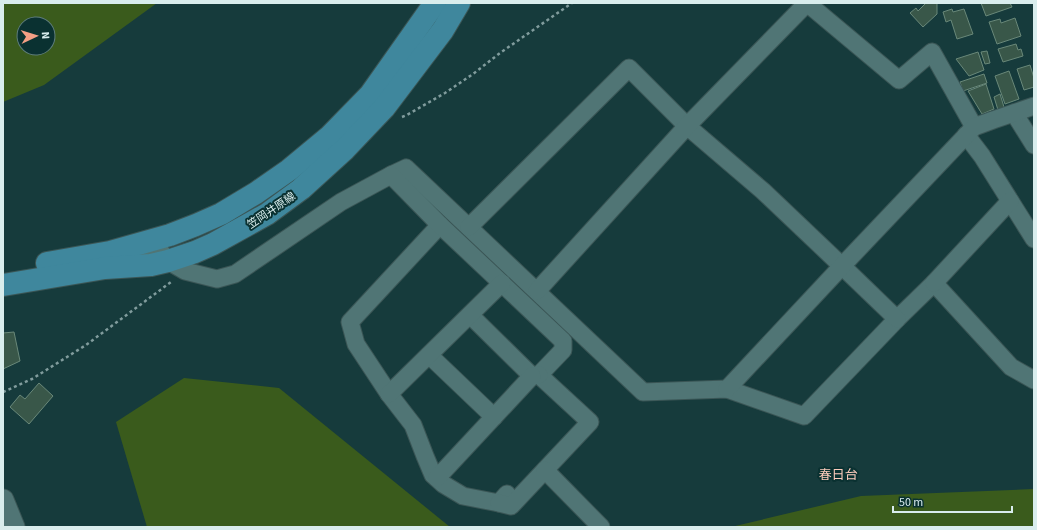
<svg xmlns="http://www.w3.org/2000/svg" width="1037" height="530" font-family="'Source Sans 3','Noto Sans JP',sans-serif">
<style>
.green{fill:#3a5b1c;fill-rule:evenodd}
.building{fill:#395749;stroke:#698879}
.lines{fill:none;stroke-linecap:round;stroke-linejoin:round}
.minor-casing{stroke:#3b5656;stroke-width:19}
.tertiary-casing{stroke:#3b5656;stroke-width:23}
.primary-casing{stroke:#3b5656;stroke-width:24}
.path{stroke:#819c9d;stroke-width:2.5;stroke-dasharray:3 3;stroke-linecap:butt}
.minor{stroke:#507575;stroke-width:17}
.tertiary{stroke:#507575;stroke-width:21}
.primary{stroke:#3f879d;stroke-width:22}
.labels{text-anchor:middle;stroke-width:4;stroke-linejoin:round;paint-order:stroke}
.street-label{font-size:11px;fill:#d9eded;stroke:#0a3131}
.quarter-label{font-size:13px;fill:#fdccbd;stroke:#0a3131}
</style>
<rect width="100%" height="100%" fill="#163b3c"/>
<!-- green -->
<g class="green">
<path d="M 3,3 L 157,3 L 44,85 L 3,102 ZM 24,24 L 48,24 L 48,48 L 24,48 Z"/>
<path d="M 184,378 L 279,388 L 450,527 L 147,527 L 116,422 Z"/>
<path d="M 1034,489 L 1034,527 L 731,527 L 861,496 Z"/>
</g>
<!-- building -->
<g class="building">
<path d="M 926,3 L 937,3 L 937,14 L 923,27 L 910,13 L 916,8 L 918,11 Z"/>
<path d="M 981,3 L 1010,3 L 1012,7 L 986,16 Z"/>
<path d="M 952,9 L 953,12 L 964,9 L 973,34 L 957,39 L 951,20 L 946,22 L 943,12 Z"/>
<path d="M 1015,18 L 1021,36 L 997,44 L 989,22 L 1000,19 L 1001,23 Z"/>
<path d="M 1016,44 L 1018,50 L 1021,49 L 1023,56 L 1003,62 L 998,49 Z"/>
<path d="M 987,51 L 990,63 L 985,64 L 981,52 Z"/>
<path d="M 978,52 L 984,70 L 969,76 L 956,59 Z"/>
<path d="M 1030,65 L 1034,78 L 1034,87 L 1024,90 L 1017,69 Z"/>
<path d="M 1009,71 L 1019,99 L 1005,104 L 995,76 Z"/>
<path d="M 984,74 L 987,83 L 963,91 L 960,82 Z"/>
<path d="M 986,84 L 994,109 L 982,114 L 968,91 Z"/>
<path d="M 1000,94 L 1004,107 L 998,110 L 994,97 Z"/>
<path d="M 14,332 L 20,361 L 3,369 L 3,333 Z"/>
<path d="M 39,383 L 53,396 L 29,424 L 10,407 L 20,395 L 25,399 Z"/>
</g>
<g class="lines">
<defs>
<g id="minor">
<path d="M 1014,113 L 1034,145"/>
<path d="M 966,135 L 982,156 L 1034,239"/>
<path d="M 391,175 L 406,168 L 643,392 L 727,389 L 804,416 L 897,319 L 934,283 L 1011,367 L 1034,380"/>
<path d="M 440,225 L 350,322 L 356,344 L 389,394 L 413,425 L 425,456 L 433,475 L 443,484 L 463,496 L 499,503 L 507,494"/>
<path d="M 469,227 L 629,68 L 687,126 L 763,191 L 842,266 L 897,319"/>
<path d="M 128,255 L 157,251 L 162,253 L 168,261 L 185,271 L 217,279 L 235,274 L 341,202 L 391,175 L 440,225 L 563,341 L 563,350 L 539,375 L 590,422 L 511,506 L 499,503"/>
<path d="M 934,283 L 1010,201"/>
<path d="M 537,291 L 687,126 L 807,3 L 899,80 L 932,52 L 974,127"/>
<path d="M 470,315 L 532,376 L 539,375"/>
<path d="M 429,355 L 494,417"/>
<path d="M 727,389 L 842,266 L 974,127 L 993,120 L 1034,106"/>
<path d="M 389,394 L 502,283"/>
<path d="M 545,470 L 601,527"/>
<path d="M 437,478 L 532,376"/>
</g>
<path id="tertiary" d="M 3,500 L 14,527"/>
<g id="primary">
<path d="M 47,263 L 110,252 L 170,235 L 196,225 L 221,214 L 256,193 L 289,170 L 330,136 L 370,95 L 435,3"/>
<path d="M 3,285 L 105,268 L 151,265 L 168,261 L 195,252 L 213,244 L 267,214 L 301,189 L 345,149 L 384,108 L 443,30 L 459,3"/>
</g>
</defs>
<!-- minor casing -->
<use href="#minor" class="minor-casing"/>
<!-- tertiary casing -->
<use href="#tertiary" class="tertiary-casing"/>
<!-- primary casing -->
<use href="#primary" class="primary-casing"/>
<!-- path -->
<g class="path">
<path d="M 402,117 L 407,115 L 445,93 L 473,74 L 500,53 L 572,3"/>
<path d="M 3,392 L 32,379 L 86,345 L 171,282"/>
</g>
<!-- minor -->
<use href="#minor" class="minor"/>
<!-- tertiary -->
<use href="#tertiary" class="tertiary"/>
<!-- primary -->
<use href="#primary" class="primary"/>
</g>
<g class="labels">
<!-- street labels -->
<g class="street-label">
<text transform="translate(271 210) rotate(-34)" y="4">笠岡井原線</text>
</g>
<!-- quarter labels -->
<g class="quarter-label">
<text x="838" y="479">春日台</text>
</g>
</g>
<!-- border -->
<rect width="1037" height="530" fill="none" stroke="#d9eded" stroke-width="8"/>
<!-- north arrow -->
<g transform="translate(36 36) rotate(86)"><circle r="19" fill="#0a3131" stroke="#5d7c7c"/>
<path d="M0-3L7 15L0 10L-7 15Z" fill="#f39f85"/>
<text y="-6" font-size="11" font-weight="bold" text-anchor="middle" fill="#d9eded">N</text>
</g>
<!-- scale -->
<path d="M893 506v6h119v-6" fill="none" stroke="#d9eded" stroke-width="2"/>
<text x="899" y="506" font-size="12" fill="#d9eded" stroke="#0a3131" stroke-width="3" paint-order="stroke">50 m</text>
</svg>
